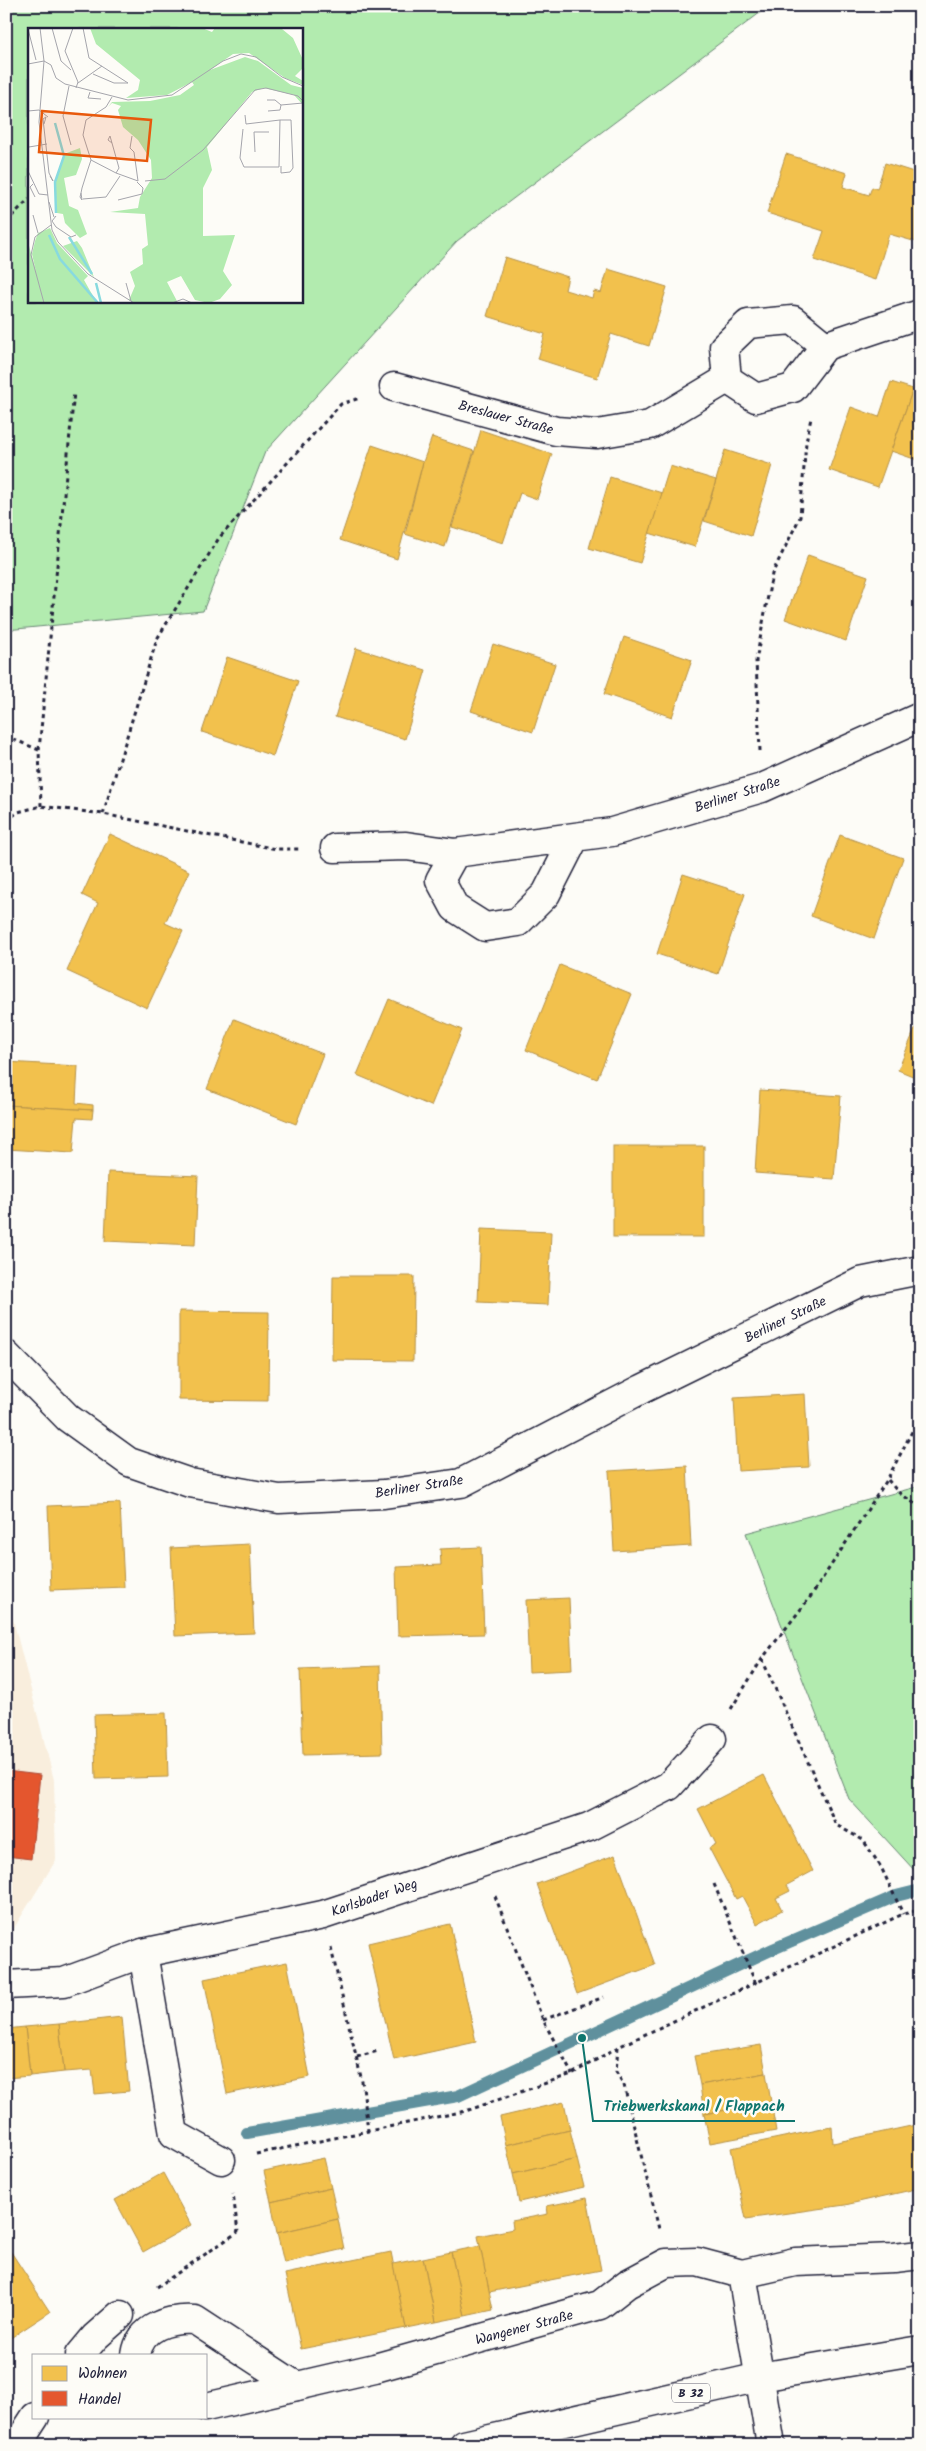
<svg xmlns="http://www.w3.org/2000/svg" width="926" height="2451" font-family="Kalam,sans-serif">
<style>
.built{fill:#f9eedd}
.green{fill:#b2ebaf;stroke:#6a8675;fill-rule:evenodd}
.homes{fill:#f2c14e;stroke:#b49148}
.shops{fill:#e4572e;stroke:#aa4732}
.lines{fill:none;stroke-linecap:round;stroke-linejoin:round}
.stream{stroke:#5f909d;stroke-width:12}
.minor-casing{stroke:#22223b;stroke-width:31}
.major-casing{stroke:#22223b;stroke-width:31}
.path{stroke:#22223b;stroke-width:3;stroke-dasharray:4 4;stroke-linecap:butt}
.minor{stroke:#fdfcf7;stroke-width:28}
.major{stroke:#fdfcf7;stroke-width:28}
.labels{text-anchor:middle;stroke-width:5;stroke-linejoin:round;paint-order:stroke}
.shield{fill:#fdfcf7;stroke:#646373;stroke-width:1}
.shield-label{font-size:12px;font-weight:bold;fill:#22223b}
.street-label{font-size:14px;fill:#22223b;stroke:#fdfcf7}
.inset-river{fill:none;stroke:#88dadf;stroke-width:2.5}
.inset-road{fill:none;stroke:#a5a5ac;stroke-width:1}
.view{fill:#e8590c;fill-opacity:0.15;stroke:#e8590c;stroke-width:2.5}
.inset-edge{fill:none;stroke:#22223b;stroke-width:2.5}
.leader{fill:none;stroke:#0f766e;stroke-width:2}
.callout-dot{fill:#0f766e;stroke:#fdfcf7;stroke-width:2}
.callout-label{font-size:15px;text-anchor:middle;font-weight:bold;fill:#0f766e;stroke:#fdfcf7;stroke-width:5;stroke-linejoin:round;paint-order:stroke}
</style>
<rect width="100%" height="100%" fill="#fdfcf7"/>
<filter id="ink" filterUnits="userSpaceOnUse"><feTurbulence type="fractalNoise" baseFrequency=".02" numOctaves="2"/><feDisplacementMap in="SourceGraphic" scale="10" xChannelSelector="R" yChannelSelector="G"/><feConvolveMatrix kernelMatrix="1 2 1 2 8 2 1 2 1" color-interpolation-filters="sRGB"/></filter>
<g filter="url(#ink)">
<!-- built -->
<path class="built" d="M 6,1592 L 54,1780 L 56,1860 L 6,1941 Z"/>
<!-- green -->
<g class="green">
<path d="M 6,6 L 769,6 L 457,241 L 265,452 L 203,611 L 6,630 ZM 29,29 L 301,29 L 301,301 L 29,301 Z"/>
<path d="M 920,1486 L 920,1871 L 915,1871 L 849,1799 L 746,1533 Z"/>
</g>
<!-- homes -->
<g class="homes">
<path d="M 786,154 L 847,173 L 843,187 L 869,195 L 872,187 L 877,189 L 885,163 L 920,174 L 920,243 L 889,234 L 875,280 L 814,260 L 824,231 L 767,213 Z"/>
<path d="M 505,257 L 568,277 L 565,290 L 592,298 L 594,291 L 601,293 L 608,269 L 667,287 L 649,346 L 611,334 L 597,378 L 538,359 L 545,334 L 487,316 Z"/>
<path d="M 891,382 L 913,389 L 878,487 L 829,470 L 851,407 L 879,417 Z"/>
<path d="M 913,389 L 920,392 L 920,461 L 891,451 Z"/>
<path d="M 481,430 L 552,454 L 537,499 L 520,493 L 503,543 L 452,527 Z"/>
<path d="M 432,437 L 474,451 L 445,547 L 405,534 L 423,462 Z"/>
<path d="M 372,445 L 423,462 L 397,559 L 340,540 Z"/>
<path d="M 725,450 L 772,465 L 751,536 L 704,521 Z"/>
<path d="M 670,466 L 716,480 L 695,547 L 649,533 Z"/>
<path d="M 610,477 L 662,493 L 640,563 L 589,548 Z"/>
<path d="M 808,555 L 868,576 L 846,641 L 785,619 Z"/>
<path d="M 624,637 L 692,660 L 672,717 L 604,694 Z"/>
<path d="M 493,644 L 555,664 L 533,732 L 471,711 Z"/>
<path d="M 356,648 L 426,670 L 405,739 L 335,717 Z"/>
<path d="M 227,657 L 298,681 L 273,756 L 202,732 Z"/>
<path d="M 110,834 L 189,871 L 165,923 L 183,931 L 147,1008 L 67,971 L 98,903 L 82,895 Z"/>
<path d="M 840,835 L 903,858 L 874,939 L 811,916 Z"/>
<path d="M 683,874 L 745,894 L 718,974 L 657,954 Z"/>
<path d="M 560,965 L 632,994 L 597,1079 L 526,1050 Z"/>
<path d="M 389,999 L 462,1030 L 431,1106 L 357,1075 Z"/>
<path d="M 920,1017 L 920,1079 L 898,1070 Z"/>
<path d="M 234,1019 L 323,1054 L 296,1124 L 207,1089 Z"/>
<path d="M 6,1062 L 78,1066 L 76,1103 L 93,1105 L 93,1110 L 6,1105 Z"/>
<path d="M 760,1090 L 841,1096 L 834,1179 L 755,1173 Z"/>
<path d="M 6,1105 L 93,1110 L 92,1119 L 76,1118 L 73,1153 L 6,1149 Z"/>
<rect x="613" y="1146" width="91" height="91"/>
<path d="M 108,1172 L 198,1176 L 195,1245 L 105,1241 Z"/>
<path d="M 481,1229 L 551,1232 L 548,1305 L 478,1302 Z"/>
<path d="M 333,1276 L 414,1276 L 413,1361 L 332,1360 Z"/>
<path d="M 179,1311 L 269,1312 L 268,1401 L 179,1400 Z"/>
<path d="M 805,1394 L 809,1467 L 738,1471 L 734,1398 Z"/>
<path d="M 687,1466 L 691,1546 L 614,1551 L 609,1471 Z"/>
<path d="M 120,1503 L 124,1587 L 51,1590 L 48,1506 Z"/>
<path d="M 250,1544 L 254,1633 L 175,1636 L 171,1548 Z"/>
<path d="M 481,1547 L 484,1634 L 398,1636 L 396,1567 L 441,1565 L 440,1549 Z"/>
<path d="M 569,1598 L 572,1670 L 529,1672 L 526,1600 Z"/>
<path d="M 380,1666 L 382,1753 L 303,1755 L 300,1669 Z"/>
<path d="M 166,1713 L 168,1777 L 96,1779 L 94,1715 Z"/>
<path d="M 764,1775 L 813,1871 L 787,1885 L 790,1891 L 776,1898 L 782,1910 L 757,1924 L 742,1896 L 736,1899 L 709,1848 L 716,1844 L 698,1809 Z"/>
<path d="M 615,1855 L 655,1965 L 577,1994 L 537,1884 Z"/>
<path d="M 450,1924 L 476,2042 L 394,2060 L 368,1943 Z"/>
<path d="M 287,1962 L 310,2077 L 227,2094 L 204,1979 Z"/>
<path d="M 122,2017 L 129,2091 L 95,2094 L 92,2070 L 64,2072 L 59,2024 Z"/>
<path d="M 59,2024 L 64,2072 L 30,2076 L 25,2027 Z"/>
<path d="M 25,2027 L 30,2076 L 6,2078 L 6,2029 Z"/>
<path d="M 761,2045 L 766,2073 L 700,2085 L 694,2056 Z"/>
<path d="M 766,2073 L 771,2102 L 704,2114 L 700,2085 Z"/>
<path d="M 564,2102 L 570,2130 L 506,2145 L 500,2117 Z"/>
<path d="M 771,2102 L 776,2131 L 710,2143 L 704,2114 Z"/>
<path d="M 920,2124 L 920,2188 L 845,2205 L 746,2219 L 731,2148 L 832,2127 L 833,2143 Z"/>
<path d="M 570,2130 L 577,2159 L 513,2174 L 506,2145 Z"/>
<path d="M 324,2158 L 331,2188 L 271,2202 L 264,2171 Z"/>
<path d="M 577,2159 L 584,2187 L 519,2202 L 513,2174 Z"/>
<path d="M 163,2173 L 191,2225 L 143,2252 L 115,2200 Z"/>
<path d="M 331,2188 L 338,2219 L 277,2233 L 271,2202 Z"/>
<path d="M 587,2198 L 601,2270 L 489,2292 L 478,2236 L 513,2229 L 512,2221 L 548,2214 L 547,2206 Z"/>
<path d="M 338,2219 L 344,2249 L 284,2263 L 277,2233 Z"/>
<path d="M 480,2246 L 493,2310 L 465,2316 L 451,2252 Z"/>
<path d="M 11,2252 L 50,2312 L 6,2341 L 6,2256 Z"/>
<path d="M 391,2252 L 406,2328 L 301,2349 L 285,2274 Z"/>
<path d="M 451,2252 L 465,2316 L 436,2322 L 423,2258 Z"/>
<path d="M 423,2258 L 436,2322 L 406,2328 L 393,2264 Z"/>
</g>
<!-- shops -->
<path class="shops" d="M 6,1771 L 40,1775 L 31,1859 L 6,1856 Z"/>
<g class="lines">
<!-- stream -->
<path class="stream" d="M 247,2133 L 458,2096 L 773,1949 L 896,1896 L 920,1890"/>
<defs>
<g id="minor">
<path d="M 727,379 L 756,398 L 793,388 L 825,346"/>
<path d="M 394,387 L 556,431 L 597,434 L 650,425 L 727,379 L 724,347 L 748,324 L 793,320 L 825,346 L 920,314"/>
<path d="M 575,837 L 546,894 L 518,922 L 485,927 L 455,908 L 440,880 L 455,853 L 612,832 L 762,788 L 920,717"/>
<path d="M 335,848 L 406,846 L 455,853"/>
<path d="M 6,1355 L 68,1418 L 129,1462 L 190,1483 L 279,1499 L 384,1494 L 461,1483 L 642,1389 L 860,1282 L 920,1270"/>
<path d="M 143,1953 L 174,2134 L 221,2160"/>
<path d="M 6,1985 L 64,1982 L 143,1953 L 323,1915 L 589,1827 L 669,1786 L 712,1739"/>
<path d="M 742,2274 L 771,2445"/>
<path d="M 80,2355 L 95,2337 L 120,2315"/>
<path d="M 136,2355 C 140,2326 170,2318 195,2320 L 296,2386"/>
<path d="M 206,2407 L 375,2368 L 600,2305 L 627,2284 L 666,2263 L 697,2262 L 742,2274 L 795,2262 L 894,2258 L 920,2255"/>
<path d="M 20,2445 L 24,2434 L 35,2417"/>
</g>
<path id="major" d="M 464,2445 L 760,2377 L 920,2350"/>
</defs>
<!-- minor casing -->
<use href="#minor" class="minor-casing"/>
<!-- major casing -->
<use href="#major" class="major-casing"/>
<!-- path -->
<g class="path">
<path d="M 6,222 L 29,199"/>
<path d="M 6,736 L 39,750 L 41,806"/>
<path d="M 39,750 L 74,392"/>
<path d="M 760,751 L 756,661 L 772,574 L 800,517 L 806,442 L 811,418"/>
<path d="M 103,814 L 157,639 L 219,538 L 341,404 L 360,398"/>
<path d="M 6,821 L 18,812 L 41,806 L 103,814 L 276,849 L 300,849"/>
<path d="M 888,1480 L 898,1492 L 920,1507"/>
<path d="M 762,1659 L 836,1825 L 863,1840 L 881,1867 L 903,1914"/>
<path d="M 731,1709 L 762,1659 L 811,1596 L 887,1480 L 920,1416"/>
<path d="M 714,1884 L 756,1984"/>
<path d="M 495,1896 L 543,2020 L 572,2074"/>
<path d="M 331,1948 L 363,2086 L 368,2131"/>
<path d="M 543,2020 L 604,1997"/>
<path d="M 618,2047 L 616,2072 L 624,2085 L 659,2229"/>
<path d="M 357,2057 L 378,2051"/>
<path d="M 256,2154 L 466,2111 L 572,2074 L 618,2047 L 903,1914 L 920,1910"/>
<path d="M 157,2287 L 238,2232 L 233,2194"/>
</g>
<!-- minor -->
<use href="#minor" class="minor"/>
<!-- major -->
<use href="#major" class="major"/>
</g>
</g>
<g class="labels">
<!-- shield labels -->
<rect class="shield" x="672" y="2383.5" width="38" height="19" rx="4"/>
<g class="shield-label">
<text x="691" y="2397">B 32</text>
</g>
<!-- street labels -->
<g class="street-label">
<text transform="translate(506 417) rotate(15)" y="5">Breslauer Straße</text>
<text transform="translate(737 794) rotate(-18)" y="5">Berliner Straße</text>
<text transform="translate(785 1319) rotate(-26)" y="5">Berliner Straße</text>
<text transform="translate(419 1486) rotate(-9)" y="5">Berliner Straße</text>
<text transform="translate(374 1897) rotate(-19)" y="5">Karlsbader Weg</text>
<text transform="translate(524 2327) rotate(-15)" y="5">Wangener Straße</text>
</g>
</g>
<!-- overview -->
<g transform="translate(28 28)">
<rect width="275" height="275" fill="#fdfcf7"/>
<path d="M 62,0 L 174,0 L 184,4 L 187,0 L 241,0 L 254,1 L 265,10 L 275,32 L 275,40 L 267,48 L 275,53 L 275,57 L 257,50 L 221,25 L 205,26 L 182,42 L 217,29 L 230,33 L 263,57 L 275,60 L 275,77 L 266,67 L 236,60 L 224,64 L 179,119 L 184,142 L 175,160 L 175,208 L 207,207 L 195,243 L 204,257 L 192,271 L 181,275 L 167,272 L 153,248 L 139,254 L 150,275 L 106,275 L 101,272 L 107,258 L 102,244 L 115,236 L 114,221 L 120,217 L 117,186 L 82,184 L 110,180 L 112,169 L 124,150 L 123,132 L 110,112 L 95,99 L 90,82 L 93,78 L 84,75 L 80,79 L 84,74 L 122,73 L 152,67 L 166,57 L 164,54 L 139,67 L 98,70 L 110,62 L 112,52 L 68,16 ZM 52,120 L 54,131 L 48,147 L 36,150 L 41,178 L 50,182 L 59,206 L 52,210 L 37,195 L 35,186 L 29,185 L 27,155 L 36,126 ZM 22,200 L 29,215 L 60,248 L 56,252 L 69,275 L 0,275 L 0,214 L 8,244 L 4,226 L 7,213 L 10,205 ZM 49,213 L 54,220 L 66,249 L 35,218 Z" fill="#b2ebaf"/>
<path class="inset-river" d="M 27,95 L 36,128 L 27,154 L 28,185M 21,207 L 32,231 L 70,275M 41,209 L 64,246M 68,255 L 73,275"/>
<path class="inset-road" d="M 12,0 L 16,33 L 11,94 L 24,202 L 30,214 L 60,246 L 106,275M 24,0 L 33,33 L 43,42M 45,0 L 37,23 L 50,54 L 48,60M 55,0 L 61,30 L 100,55 L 86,55 L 65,46M 0,1 L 8,32M 0,36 L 16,33 L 23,37 L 28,50 L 37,56 L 100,72 L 144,67 L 195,33 L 213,26 L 228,29 L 254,49 L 275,58M 50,55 L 74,38M 41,58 L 35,88 L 43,117M 62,64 L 60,70 L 73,71M 239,72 L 247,72 L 253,77M 253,77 L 275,75M 0,83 L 11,82 L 20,89M 240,83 L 252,82 L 253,77M 252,92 L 263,92 L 265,140 L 262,144 L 253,145 L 253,138M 16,96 L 18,89 L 15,91 L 21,145 L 25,153 L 22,148M 215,101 L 212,130 L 216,139 L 251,139 L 252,92 L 218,96 L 217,87M 84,115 L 80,112 L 82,108 L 91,140 L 88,145 L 63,132 L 55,107 L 58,92 L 78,79 L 84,69M 1,119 L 19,116M 227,124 L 226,104 L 241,104M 0,143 L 11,166 L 20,167M 88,145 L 110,153 L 106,124 L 102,120 L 104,108M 117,153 L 137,151 L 175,122 L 227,62 L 238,60 L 270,68 L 275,73M 5,156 L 2,159 L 7,169M 53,165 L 54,172 L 52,169 L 53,165 L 54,160 L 60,141 L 63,132M 55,171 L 78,169 L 92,148M 90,172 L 114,166 L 115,160 L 109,154M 21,174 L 26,189M 5,187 L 10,205M 28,188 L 24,193 L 28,199 L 43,209 L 48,207M 98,255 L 103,273M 16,275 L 3,227 L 7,209 L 23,197M 144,275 L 155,271 L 164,275"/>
<path class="view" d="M 14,83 L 123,92 L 119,133 L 11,124 Z"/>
<rect width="275" height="275" class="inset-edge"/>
</g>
<!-- callouts -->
<path class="leader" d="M582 2038L593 2121H795"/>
<circle class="callout-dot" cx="582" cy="2038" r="5"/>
<g class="callout-label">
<text x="694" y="2111">Triebwerkskanal / Flappach</text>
</g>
<!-- margin -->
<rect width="926" height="2451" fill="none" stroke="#fdfcf7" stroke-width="25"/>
<rect x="12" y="12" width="901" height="2426" fill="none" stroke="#22223b" stroke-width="2" filter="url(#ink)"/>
<!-- legend -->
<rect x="32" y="2354" width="175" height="65" fill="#fdfcf7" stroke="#a5a5ac"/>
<rect x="42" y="2366" width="25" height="15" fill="#f2c14e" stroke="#a5a5ac"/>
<text x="78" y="2378" font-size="15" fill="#22223b">Wohnen</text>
<rect x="42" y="2391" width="25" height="15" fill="#e4572e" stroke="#a5a5ac"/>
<text x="78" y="2404" font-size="15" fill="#22223b">Handel</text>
</svg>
